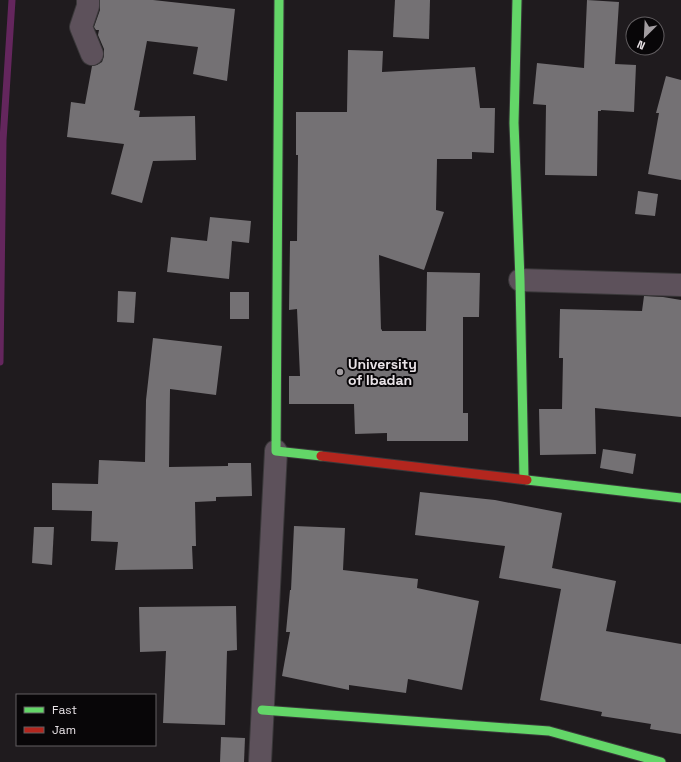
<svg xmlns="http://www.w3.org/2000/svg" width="681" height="762" font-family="'Space Grotesk',sans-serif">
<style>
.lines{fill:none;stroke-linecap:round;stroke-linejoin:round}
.stream{stroke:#64265d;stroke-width:7}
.building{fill:#747174}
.street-casing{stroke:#3a383a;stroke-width:24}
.fast-casing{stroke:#3a383a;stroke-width:11}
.jam-casing{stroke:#3a383a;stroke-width:11}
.street{stroke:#5d515b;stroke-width:22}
.fast{stroke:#63d668;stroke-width:9}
.jam{stroke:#b3261e;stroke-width:9}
.poi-dot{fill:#a29da1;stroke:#080608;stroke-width:1.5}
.labels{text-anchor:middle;stroke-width:4;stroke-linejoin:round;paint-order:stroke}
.poi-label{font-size:14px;font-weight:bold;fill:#e9e3e7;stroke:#080608;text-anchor:start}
</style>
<rect width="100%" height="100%" fill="#1f1b1e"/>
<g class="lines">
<!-- stream -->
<path class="stream" d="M 0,362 L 3,140 L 12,0"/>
</g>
<!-- building -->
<g class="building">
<path d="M 100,0 L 153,0 L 235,9 L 227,81 L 193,74 L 198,47 L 147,41 L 134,110 L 140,111 L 139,117 L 195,116 L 196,160 L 153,161 L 142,203 L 111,194 L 124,144 L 67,137 L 71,102 L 85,104 L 92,66 L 97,65 L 102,62 L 104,56 L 104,49 L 98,35 L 99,30 L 96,30 L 94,27 L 100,10 Z"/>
<path d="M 395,0 L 430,0 L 429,39 L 393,37 Z"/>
<path d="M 587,0 L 619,2 L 615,64 L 636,65 L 634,112 L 601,110 L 601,111 L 598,111 L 597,176 L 545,175 L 546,105 L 533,104 L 537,63 L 584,68 Z"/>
<path d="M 348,50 L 383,51 L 382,72 L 475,67 L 480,108 L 495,108 L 494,153 L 472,152 L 472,159 L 437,159 L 436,210 L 444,212 L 424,270 L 379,255 L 381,330 L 382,329 L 382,331 L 426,331 L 427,272 L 480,273 L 479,317 L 463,317 L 463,413 L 468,413 L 468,441 L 387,441 L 387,433 L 355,434 L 354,404 L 289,404 L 289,376 L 300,376 L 297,309 L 289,310 L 290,241 L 297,241 L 298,155 L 296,155 L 296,112 L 347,112 Z"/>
<path d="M 666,76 L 681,80 L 681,180 L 648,174 L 659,113 L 656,113 Z"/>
<path d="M 638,191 L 658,194 L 655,216 L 635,214 Z"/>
<path d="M 210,217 L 251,221 L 249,243 L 232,241 L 229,279 L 167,272 L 171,237 L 207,241 Z"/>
<path d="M 118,291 L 136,292 L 134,323 L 117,322 Z"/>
<rect x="230" y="292" width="19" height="27"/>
<path d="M 644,296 L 663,297 L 681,300 L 681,417 L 595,408 L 596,454 L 540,455 L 539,409 L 562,409 L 563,358 L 559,358 L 560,309 L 642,311 Z"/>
<path d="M 153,338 L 222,346 L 216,395 L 170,389 L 169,467 L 228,466 L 228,463 L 251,463 L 252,496 L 216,497 L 216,501 L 195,502 L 196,546 L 192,546 L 193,569 L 115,570 L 118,542 L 91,541 L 92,511 L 52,510 L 52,483 L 98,484 L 99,460 L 145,462 L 146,400 Z"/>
<path d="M 603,449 L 636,454 L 633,474 L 600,468 Z"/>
<path d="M 420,492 L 495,500 L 562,513 L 552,568 L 616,581 L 606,631 L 681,644 L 681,734 L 650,729 L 651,724 L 601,716 L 602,712 L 540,700 L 561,589 L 499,578 L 505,546 L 415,535 Z"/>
<path d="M 294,526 L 345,528 L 343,570 L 418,579 L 417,588 L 479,601 L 462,690 L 408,679 L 406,693 L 349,685 L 349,690 L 282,676 L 290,632 L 286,632 L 290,590 L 291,590 Z"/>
<path d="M 34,527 L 54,527 L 52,565 L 32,563 Z"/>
<path d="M 236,606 L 237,650 L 227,651 L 225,725 L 163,723 L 166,651 L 140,652 L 139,607 Z"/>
<path d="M 221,737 L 245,738 L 244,762 L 220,762 Z"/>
</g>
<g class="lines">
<defs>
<g id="street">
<path d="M 88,0 L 88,6 L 81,27 L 92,54"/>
<path d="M 520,280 L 681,285"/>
<path d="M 260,762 L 276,451"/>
</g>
<g id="fast">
<path d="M 279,0 L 276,451 L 321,456"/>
<path d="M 517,0 L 514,123 L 520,280 L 524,479"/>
<path d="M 527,480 L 681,498"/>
<path d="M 262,710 L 549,731 L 661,762"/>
</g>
<path id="jam" d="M 321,456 L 527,480"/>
</defs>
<!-- street casing -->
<use href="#street" class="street-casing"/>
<!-- fast casing -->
<use href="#fast" class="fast-casing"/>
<!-- jam casing -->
<use href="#jam" class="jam-casing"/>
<!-- street -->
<use href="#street" class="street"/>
<!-- fast -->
<use href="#fast" class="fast"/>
<!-- jam -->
<use href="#jam" class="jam"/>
</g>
<!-- markers -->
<circle class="poi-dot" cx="340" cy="372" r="4"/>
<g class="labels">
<!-- poi labels -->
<g class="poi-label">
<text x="348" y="369">University<tspan x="348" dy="16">of Ibadan</tspan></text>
</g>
</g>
<!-- legend -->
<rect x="16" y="694" width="140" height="52" fill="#080608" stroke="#625e61"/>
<rect x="24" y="707" width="20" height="6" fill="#63d668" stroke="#625e61"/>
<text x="52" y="714" font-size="12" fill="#e9e3e7">Fast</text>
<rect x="24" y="727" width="20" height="6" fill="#b3261e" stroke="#625e61"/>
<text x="52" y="734" font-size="12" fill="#e9e3e7">Jam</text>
<!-- north arrow -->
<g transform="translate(645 36) rotate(204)"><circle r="19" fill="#080608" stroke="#625e61"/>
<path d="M0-3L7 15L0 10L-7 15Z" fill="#a29da1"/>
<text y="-6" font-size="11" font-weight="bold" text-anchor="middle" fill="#e9e3e7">N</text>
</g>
</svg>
